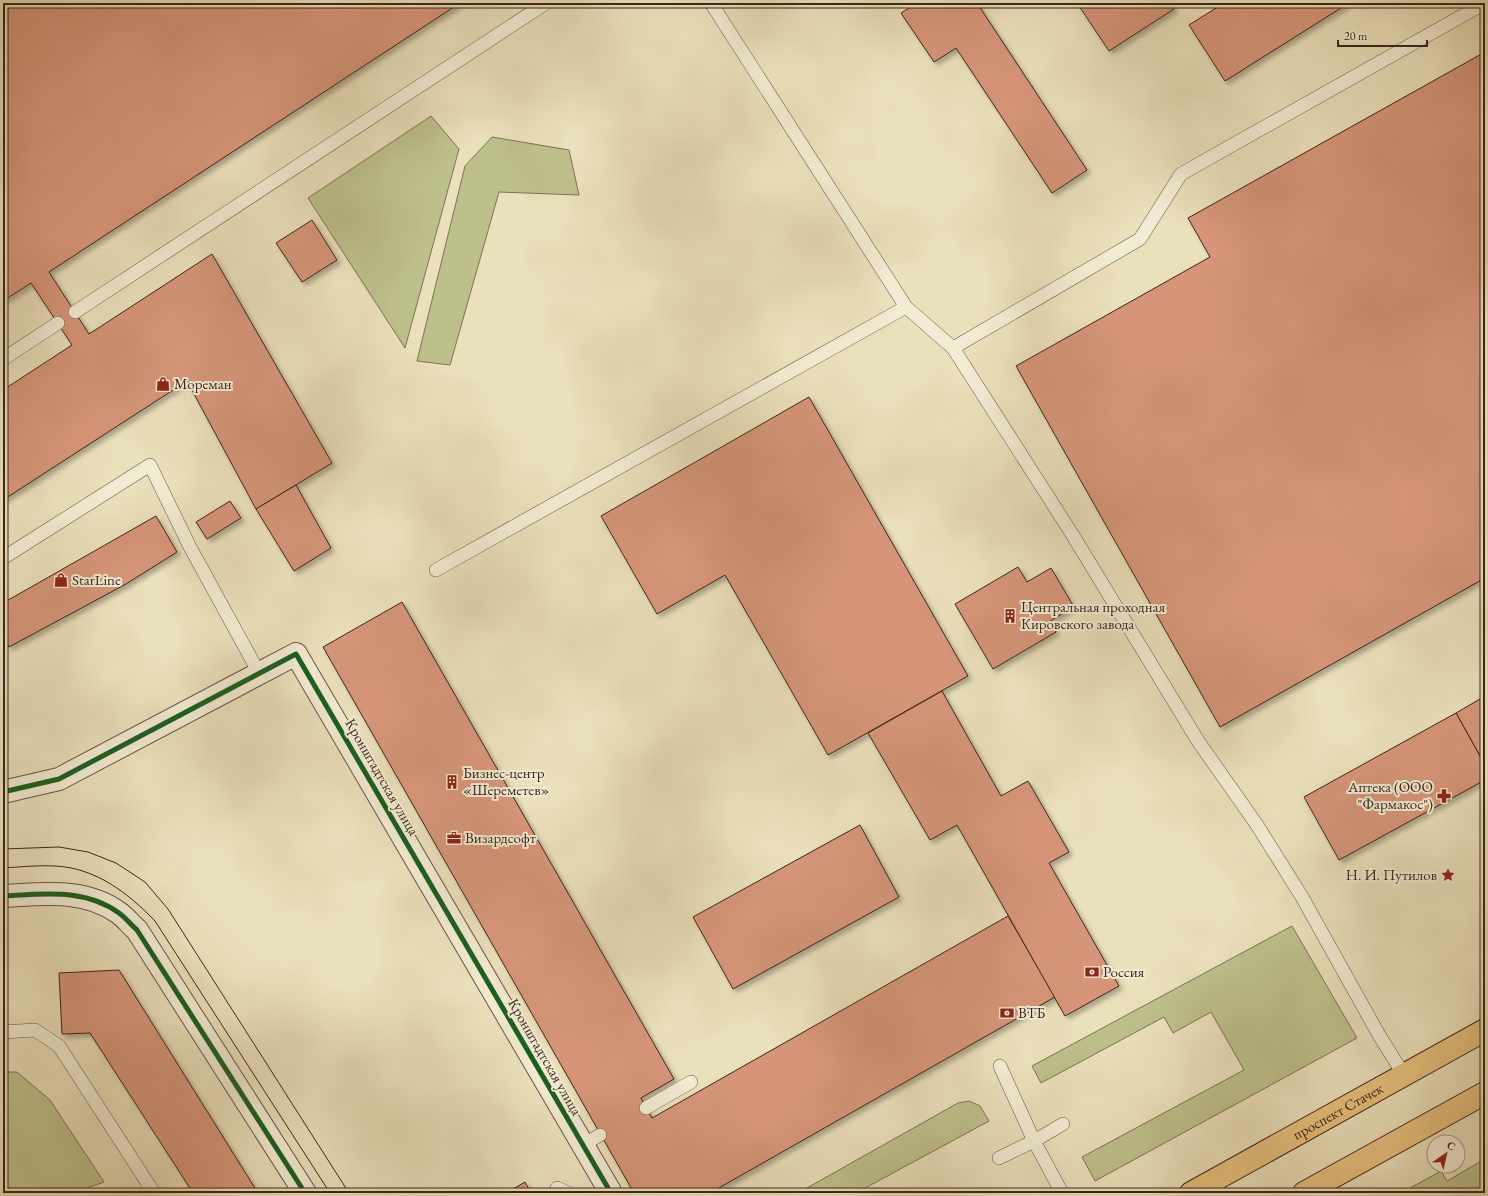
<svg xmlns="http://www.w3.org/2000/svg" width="1488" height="1196" font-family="'EB Garamond',serif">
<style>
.green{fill:#bec08c;stroke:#7c7253}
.building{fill:#d69579;stroke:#3b251a;filter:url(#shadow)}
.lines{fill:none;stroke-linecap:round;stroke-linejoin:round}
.lane-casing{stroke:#675442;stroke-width:14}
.street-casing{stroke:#675442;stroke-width:24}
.primary-casing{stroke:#3b251a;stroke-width:24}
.lane{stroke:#f2ebd3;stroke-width:13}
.street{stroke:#f2ebd3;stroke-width:22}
.primary{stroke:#e6c07e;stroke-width:22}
.tram{stroke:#3b251a;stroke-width:1}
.cycleway-casing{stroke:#f2ebd3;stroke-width:8}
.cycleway{stroke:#1b5e20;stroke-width:5}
.labels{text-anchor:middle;stroke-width:4;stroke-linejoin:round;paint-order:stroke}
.poi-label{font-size:15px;fill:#3b251a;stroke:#f2ebd3;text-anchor:start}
.street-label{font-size:15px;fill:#3b251a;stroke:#f2ebd3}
</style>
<defs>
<filter id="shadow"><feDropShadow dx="3.5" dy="3.5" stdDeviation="2" flood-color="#0004"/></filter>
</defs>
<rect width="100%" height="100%" fill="#ebe0bc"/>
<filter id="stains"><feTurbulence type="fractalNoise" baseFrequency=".005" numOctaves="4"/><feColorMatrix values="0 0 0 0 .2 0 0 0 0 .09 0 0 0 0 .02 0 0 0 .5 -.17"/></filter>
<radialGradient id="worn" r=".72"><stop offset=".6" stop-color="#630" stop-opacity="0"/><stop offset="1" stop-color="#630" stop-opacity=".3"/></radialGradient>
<!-- green -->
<g class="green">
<path d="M 431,116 L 459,149 L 405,348 L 308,198 Z"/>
<path d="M 492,137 L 569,150 L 579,195 L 499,192 L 450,365 L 417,361 L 465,166 Z"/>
<path d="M 1292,926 L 1357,1038 L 1095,1181 L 1082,1157 L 1244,1070 L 1211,1012 L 1173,1033 L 1164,1017 L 1041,1083 L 1032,1066 Z"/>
<path d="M 3,1072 L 17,1072 L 50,1100 L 104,1182 L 73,1193 L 3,1193 Z"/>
<path d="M 969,1101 L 980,1106 L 989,1121 L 856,1193 L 798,1193 L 958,1103 Z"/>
<path d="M 1485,1159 L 1485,1193 L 1401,1193 L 1441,1171 L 1447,1181 Z"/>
</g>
<!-- building -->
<g class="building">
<path d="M 3,3 L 460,3 L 49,272 L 89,334 L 212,254 L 332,463 L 256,509 L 187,381 L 3,500 L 3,390 L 72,345 L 31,283 L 3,301 Z"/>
<path d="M 917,3 L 977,3 L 1087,170 L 1052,193 L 956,48 L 934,62 L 901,13 Z"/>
<path d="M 1077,3 L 1171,3 L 1174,9 L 1109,51 Z"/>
<path d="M 1224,3 L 1349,3 L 1225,81 L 1189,25 Z"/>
<path d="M 1485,52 L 1485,578 L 1220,727 L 1016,366 L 1210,257 L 1188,218 Z"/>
<path d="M 312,220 L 337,260 L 302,282 L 276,243 Z"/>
<path d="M 809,397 L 968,676 L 828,755 L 725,575 L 657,614 L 601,516 Z"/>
<path d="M 296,485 L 331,548 L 294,571 L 256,509 Z"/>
<path d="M 230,501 L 241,518 L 207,539 L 196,522 Z"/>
<path d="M 156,516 L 177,552 L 126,584 L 9,647 L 3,636 L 3,603 Z"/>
<path d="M 1018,567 L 1027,582 L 1051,568 L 1074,607 L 1050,621 L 1056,632 L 993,669 L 955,604 Z"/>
<path d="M 402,602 L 674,1079 L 641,1098 L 652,1118 L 1008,916 L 1055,997 L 710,1193 L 634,1193 L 323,647 Z"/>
<path d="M 942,691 L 1001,796 L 1028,781 L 1069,852 L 1049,863 L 1119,986 L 1065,1016 L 957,825 L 930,840 L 868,733 Z"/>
<path d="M 1485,696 L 1485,765 L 1456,713 Z"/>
<path d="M 1456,713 L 1485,765 L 1485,780 L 1339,860 L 1304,797 Z"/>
<path d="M 860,825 L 899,897 L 733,989 L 693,917 Z"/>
<path d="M 119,970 L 258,1193 L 193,1193 L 90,1033 L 62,1034 L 59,973 Z"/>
<path d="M 525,1182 L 531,1193 L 516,1193 L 513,1189 Z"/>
</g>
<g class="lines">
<defs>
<g id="lane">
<path d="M 711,3 L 906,307 L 953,348 L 1072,534 L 1198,741 L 1257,825 L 1302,897 L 1379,1035 L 1404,1075"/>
<path d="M 75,312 L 546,3"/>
<path d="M 953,348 L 1140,239 L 1181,174 L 1485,3"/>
<path d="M 3,359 L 58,323"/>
<path d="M 3,558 L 150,465 L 190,547 L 259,673"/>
<path d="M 436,570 L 906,307"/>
<path d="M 3,1032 L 35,1030 L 59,1046 L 154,1193"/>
<path d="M 1000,1066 L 1034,1141 L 1062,1193"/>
<path d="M 646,1108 L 691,1082"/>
<path d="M 583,1145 L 600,1135"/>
<path d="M 999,1158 L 1034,1141 L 1063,1124"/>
<path d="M 557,1188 L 568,1193"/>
</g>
<g id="street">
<path d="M 3,792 L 59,779 L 296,654 L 611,1193"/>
<path d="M 3,896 C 43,894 85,888 119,913 C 126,918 131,925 137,930 L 305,1193"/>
</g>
<g id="primary">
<path id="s1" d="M 1191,1193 L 1485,1030"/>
<path d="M 1304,1193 L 1485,1093"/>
</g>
</defs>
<!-- lane casing -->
<use href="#lane" class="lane-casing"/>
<!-- street casing -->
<use href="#street" class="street-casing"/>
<!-- primary casing -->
<use href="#primary" class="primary-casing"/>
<!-- lane -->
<use href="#lane" class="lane"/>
<!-- street -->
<use href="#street" class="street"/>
<!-- primary -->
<use href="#primary" class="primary"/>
<!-- tram -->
<g class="tram">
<path d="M 3,849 L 59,847 L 88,852 L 116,863 L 145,882 L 168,909 L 349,1193"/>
<path d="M 3,868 C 20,867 38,865 55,866 C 96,868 128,893 155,921 L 330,1193"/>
</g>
<defs>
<g id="cycleway">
<path d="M 3,792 L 59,779 L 296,654 L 611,1193"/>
<path d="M 3,896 C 43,894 85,888 119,913 C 126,918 131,925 137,930 L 305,1193"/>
</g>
</defs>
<!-- cycleway casing -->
<use href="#cycleway" class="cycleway-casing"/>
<!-- cycleway -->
<use href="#cycleway" class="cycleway"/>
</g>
<!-- icons -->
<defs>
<symbol id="shop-bare" viewBox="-9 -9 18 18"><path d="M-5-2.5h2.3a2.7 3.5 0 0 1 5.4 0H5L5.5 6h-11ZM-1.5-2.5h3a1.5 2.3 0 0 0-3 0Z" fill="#8f2418" stroke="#f2ebd3" stroke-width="2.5" paint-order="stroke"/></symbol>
<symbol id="building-bare" viewBox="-9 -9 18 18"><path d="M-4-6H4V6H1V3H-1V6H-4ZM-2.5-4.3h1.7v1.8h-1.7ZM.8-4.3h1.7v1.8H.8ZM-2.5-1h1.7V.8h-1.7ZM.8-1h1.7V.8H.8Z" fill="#8f2418" stroke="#f2ebd3" stroke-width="2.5" paint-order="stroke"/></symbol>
<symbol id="pharmacy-bare" viewBox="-9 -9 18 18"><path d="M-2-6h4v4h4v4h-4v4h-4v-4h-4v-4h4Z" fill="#8f2418" stroke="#f2ebd3" stroke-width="2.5" paint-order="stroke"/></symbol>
<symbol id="office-bare" viewBox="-9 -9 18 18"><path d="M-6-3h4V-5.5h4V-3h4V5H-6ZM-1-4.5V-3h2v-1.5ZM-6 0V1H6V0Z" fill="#8f2418" stroke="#f2ebd3" stroke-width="2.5" paint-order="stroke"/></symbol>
<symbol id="sight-bare" viewBox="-9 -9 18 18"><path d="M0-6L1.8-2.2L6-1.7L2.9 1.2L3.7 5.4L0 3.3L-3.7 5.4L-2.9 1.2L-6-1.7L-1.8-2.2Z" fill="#8f2418" stroke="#f2ebd3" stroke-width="2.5" paint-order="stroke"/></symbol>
<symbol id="bank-bare" viewBox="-9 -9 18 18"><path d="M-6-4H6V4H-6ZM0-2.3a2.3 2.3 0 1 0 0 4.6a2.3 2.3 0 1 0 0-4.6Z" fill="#8f2418" stroke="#f2ebd3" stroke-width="2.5" paint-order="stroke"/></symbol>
</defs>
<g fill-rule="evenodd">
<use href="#shop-bare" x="153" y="374" width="20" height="20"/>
<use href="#shop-bare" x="51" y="570" width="20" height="20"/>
<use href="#building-bare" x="1000" y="606" width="20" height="20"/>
<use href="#building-bare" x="442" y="772" width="20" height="20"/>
<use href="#pharmacy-bare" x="1434" y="786" width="20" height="20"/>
<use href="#office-bare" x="444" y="828" width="20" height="20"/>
<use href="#sight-bare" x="1438" y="865" width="20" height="20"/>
<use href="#bank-bare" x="1082" y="962" width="20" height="20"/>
<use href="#bank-bare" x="997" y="1003" width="20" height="20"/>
</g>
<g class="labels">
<!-- poi labels -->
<g class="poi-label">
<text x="174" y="389">Мореман</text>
<text x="72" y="585">StarLine</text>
<text x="1021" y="612">Центральная проходная<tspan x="1021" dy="17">Кировского завода</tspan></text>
<text x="463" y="778">Бизнес-центр<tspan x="463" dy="17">«Шереметев»</tspan></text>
<text x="1433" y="792" text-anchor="end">Аптека (ООО<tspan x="1433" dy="17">"Фармакос")</tspan></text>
<text x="465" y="843">Визардсофт</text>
<text x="1437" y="880" text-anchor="end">Н. И. Путилов</text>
<text x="1103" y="977">Россия</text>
<text x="1018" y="1018">ВТБ</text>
</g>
<!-- street labels -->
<g class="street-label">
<text transform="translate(382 777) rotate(60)" y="5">Кронштадтская улица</text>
<text transform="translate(545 1057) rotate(60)" y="5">Кронштадтская улица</text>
<text dy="5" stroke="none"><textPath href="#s1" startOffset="168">проспект Стачек</textPath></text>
</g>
</g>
<!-- margin -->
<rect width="1488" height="1196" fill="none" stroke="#ebe0bc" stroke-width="16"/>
<rect x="4" y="4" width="1480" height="1188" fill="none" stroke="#3b251a" stroke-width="2"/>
<rect x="8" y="8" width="1472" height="1180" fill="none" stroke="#3b251a"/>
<!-- north arrow -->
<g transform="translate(1446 1154) rotate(34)"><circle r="19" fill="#f2ebd3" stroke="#a99c89"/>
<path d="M0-3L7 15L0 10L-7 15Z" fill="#8f2418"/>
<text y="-6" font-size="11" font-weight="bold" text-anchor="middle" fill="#3b251a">С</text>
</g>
<!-- scale -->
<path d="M1338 40v6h89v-6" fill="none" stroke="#3b251a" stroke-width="2"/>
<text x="1344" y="40" font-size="12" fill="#3b251a" stroke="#f2ebd3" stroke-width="3" paint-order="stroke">20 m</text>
<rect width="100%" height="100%" filter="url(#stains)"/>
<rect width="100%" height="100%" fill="url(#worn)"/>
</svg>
